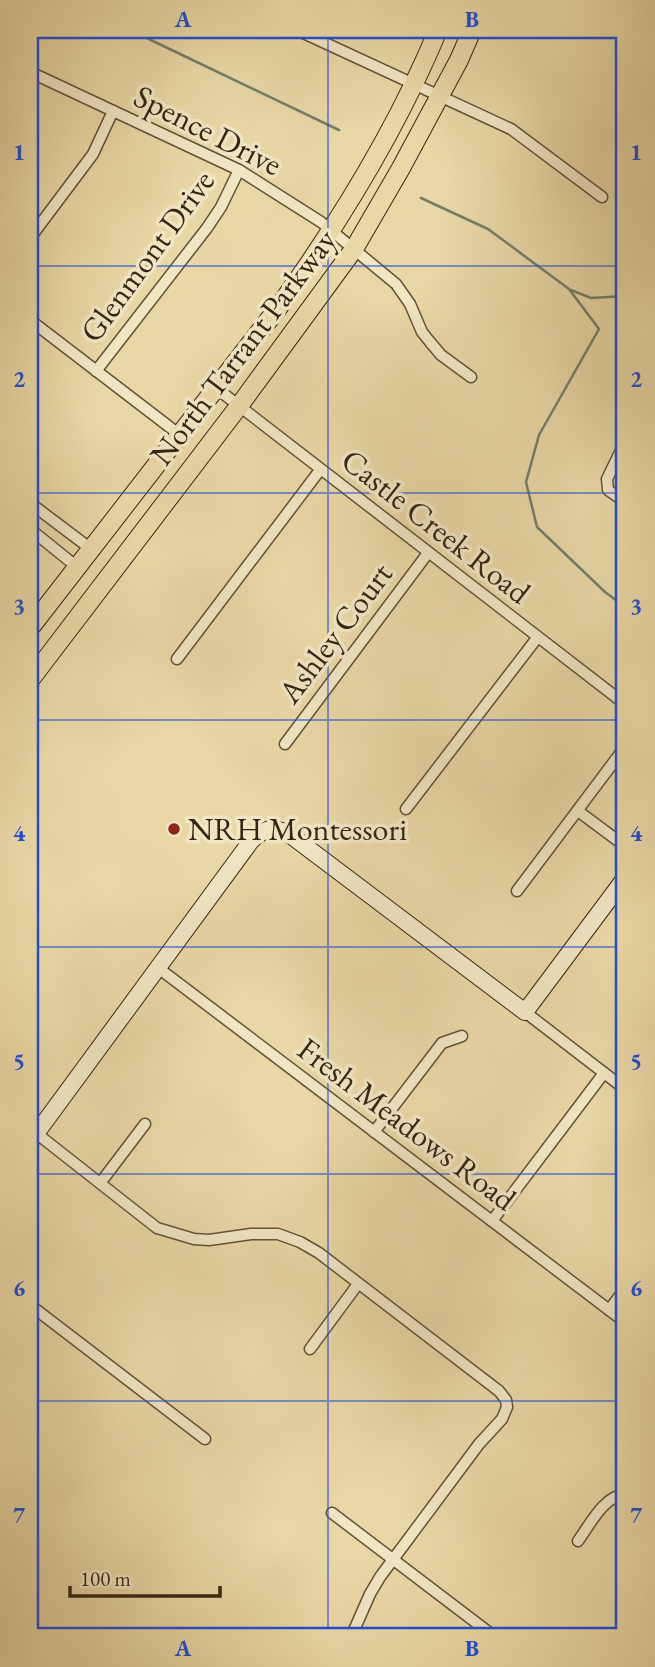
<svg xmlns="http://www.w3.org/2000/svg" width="655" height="1667" font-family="'EB Garamond',serif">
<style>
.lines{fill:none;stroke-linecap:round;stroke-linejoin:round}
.stream{stroke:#707e6d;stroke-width:2.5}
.street-casing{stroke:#635238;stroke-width:13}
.secondary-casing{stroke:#362513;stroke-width:18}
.primary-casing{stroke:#362513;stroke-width:20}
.street{stroke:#f1e5c4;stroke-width:10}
.secondary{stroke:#f1e5c4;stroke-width:16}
.primary{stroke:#e9d7a5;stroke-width:18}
.grid{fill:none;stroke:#1d4ed8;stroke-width:2;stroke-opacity:0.55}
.poi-dot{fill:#8f2418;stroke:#f1e5c4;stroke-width:2.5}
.labels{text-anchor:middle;stroke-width:7;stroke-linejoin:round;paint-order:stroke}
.street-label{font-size:32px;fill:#362513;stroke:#f1e5c4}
.poi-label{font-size:32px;fill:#362513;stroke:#f1e5c4;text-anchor:start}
.neatline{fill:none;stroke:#1d4ed8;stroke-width:2.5}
.grid-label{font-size:23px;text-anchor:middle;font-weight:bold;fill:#1d4ed8}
</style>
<rect width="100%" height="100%" fill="#e9d7a5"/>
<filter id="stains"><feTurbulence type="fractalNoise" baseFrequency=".00286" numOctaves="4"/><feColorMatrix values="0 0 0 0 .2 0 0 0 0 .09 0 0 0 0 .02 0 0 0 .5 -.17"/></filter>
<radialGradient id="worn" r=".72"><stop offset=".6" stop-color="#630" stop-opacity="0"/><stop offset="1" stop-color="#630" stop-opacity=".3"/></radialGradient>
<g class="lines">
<!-- stream -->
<g class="stream">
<path d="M 130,30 L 339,130"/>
<path d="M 421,198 L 488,229 L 569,289 L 599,329 L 539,435 L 526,482 L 537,527 L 605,592 L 625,607"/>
<path d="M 571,290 L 591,298 L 625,296"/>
</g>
<defs>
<g id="street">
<path d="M 297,30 L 511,129 L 602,197"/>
<path d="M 30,72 L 239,170 L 321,222 L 396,284 L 410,304 L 422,332 L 430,342 L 441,355 L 471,377"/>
<path d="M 30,238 L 93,154 L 113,111"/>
<path d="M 30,320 L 180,435"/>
<path d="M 96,371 L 207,228 L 221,207 L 239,170"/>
<path d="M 216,388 L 625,704"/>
<path d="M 625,442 L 607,479 L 608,490 L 625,502"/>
<path d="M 30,503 L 91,549"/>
<path d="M 30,529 L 77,567"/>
<path d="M 177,659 L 320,470"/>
<path d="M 285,744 L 428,553"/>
<path d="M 406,809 L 537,638"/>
<path d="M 578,811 L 625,846"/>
<path d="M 517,891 L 625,747"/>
<path d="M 157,967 L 625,1322"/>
<path d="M 525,1012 L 625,1089"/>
<path d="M 374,1132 L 442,1043 L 462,1036"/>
<path d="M 36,1133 L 157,1228 L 194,1239 L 209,1240 L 251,1234 L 278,1234 L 300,1242 L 319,1253 L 499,1391 L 506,1400 L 507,1407 L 502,1419 L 479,1444 L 380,1577 L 370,1594 L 351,1637"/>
<path d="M 101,1182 L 145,1124"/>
<path d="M 492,1221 L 604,1073"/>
<path d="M 30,1305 L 205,1439"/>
<path d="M 609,1310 L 625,1289"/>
<path d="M 310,1349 L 358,1284"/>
<path d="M 332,1513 L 495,1637"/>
<path d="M 578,1541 C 589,1526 605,1494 625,1495"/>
<path d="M 270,1634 L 274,1637"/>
</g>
<path id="secondary" d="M 30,1142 L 251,841 C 264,828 272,826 289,834 L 525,1012 L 625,878"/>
<g id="primary">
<path d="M 30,628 L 278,308 C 341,220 397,129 438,30"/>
<path d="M 30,680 L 239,406 L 354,249 L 401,168 L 459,60 L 472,30"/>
</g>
</defs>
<!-- street casing -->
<use href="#street" class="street-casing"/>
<!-- secondary casing -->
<use href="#secondary" class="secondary-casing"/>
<!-- primary casing -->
<use href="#primary" class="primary-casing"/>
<!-- street -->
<use href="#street" class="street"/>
<!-- secondary -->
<use href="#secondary" class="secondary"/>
<!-- primary -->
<use href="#primary" class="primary"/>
</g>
<!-- grid -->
<path class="grid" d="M 328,30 L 328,1637M 30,266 L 625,266M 30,493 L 625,493M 30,720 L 625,720M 30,947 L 625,947M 30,1174 L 625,1174M 30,1401 L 625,1401"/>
<!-- markers -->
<circle class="poi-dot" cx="174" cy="829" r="7"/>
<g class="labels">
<!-- street labels -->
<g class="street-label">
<text transform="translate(208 130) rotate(27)" y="11">Spence Drive</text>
<text transform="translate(147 256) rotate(-54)" y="11">Glenmont Drive</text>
<text transform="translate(243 347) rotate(-53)" y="11">North Tarrant Parkway</text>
<text transform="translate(436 526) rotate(38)" y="11">Castle Creek Road</text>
<text transform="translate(335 633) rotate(-53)" y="11">Ashley Court</text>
<text transform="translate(407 1124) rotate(37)" y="11">Fresh Meadows Road</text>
</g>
<!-- poi labels -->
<g class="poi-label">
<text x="188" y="840">NRH Montessori</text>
</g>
</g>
<!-- margin -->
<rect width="655" height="1667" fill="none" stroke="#e9d7a5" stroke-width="77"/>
<!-- scale -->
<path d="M70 1586v10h150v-10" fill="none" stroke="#362513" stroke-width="3.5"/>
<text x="80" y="1586" font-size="21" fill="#362513" stroke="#f1e5c4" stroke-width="5" paint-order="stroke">100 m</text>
<rect x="38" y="38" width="578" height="1590" class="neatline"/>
<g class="grid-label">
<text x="183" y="27">A</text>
<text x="472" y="27">B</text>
<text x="19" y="160">1</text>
<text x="636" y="160">1</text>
<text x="19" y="387">2</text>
<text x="636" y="387">2</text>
<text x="19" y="614">3</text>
<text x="636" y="614">3</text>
<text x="19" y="841">4</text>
<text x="636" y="841">4</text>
<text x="19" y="1069">5</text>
<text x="636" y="1069">5</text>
<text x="19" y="1296">6</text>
<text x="636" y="1296">6</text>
<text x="19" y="1523">7</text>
<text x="636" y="1523">7</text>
<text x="183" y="1656">A</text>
<text x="472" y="1656">B</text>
</g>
<rect width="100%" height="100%" filter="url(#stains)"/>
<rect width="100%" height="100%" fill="url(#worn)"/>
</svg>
